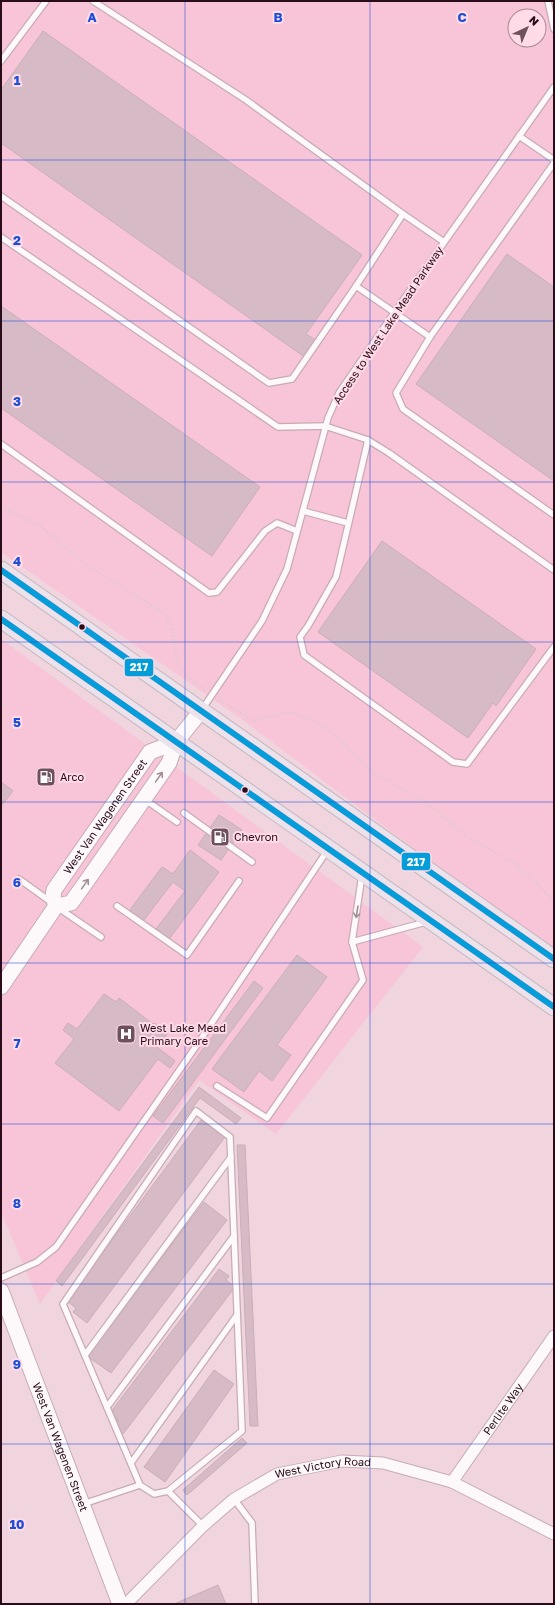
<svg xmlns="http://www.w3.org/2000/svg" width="555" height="1605" font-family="'Golos Text',sans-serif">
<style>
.built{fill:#f8c4d7;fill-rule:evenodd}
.building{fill:#d6bac5;stroke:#c9aeb8}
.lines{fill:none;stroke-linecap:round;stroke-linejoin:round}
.service-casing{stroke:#c7abb6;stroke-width:8}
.minor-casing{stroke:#c7abb6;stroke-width:13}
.secondary-casing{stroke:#c7abb6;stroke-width:17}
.primary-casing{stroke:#c6b6bc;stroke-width:19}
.path{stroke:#d4cccf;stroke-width:2.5;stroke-dasharray:1 3;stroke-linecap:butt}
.service{stroke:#fdf9fa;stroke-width:5.5}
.minor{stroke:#fdf9fa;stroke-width:11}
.secondary{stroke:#fdf9fa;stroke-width:15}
.primary{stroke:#eae3ec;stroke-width:17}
.bus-1-casing{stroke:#fedbe7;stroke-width:9}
.bus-1{stroke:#049dda;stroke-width:6}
.oneway{stroke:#9e8e95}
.grid{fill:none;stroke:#1d4ed8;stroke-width:1;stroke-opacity:0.55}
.bus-dot{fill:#290b19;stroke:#fedbe7;stroke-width:1.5}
.labels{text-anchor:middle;stroke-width:4;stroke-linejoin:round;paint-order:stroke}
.street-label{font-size:11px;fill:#290b19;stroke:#fedbe7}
.poi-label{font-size:11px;fill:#290b19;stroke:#fedbe7;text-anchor:start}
.grid-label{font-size:13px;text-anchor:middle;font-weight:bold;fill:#1d4ed8;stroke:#fedbe7;stroke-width:4;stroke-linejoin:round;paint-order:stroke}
.line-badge{stroke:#fedbe7;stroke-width:1.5}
.badge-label{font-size:11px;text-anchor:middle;font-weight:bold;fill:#fff}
</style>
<rect width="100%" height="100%" fill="#f0d4de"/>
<!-- built -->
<g class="built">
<path d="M 1,1 L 554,1 L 554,954 L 240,718 L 1,552 ZM 515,16 L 539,16 L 539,40 L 515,40 Z"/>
<path d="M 1,639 L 423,947 L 276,1134 L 199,1080 L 40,1304 L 1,1212 Z"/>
</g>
<!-- building -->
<g class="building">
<path d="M 43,31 L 362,255 L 306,334 L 317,341 L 306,358 L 1,143 L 1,90 Z"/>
<path d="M 507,254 L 554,287 L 554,481 L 416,384 Z"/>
<path d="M 1,306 L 260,487 L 212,556 L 1,408 Z"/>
<path d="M 382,541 L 536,649 L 496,706 L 493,703 L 468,738 L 318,632 Z"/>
<path d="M 1,782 L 13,791 L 1,806 Z"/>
<path d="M 219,815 L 242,830 L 221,860 L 198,845 Z"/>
<path d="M 190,850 L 219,872 L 169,939 L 156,929 L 185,891 L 173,882 L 143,921 L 129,911 L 162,867 L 173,874 Z"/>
<path d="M 297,955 L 327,977 L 277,1045 L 291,1055 L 272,1081 L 259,1071 L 244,1092 L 212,1069 Z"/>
<path d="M 254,981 L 263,988 L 163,1123 L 153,1116 Z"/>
<path d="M 104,994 L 116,1002 L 119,998 L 153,1024 L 154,1023 L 168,1033 L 157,1047 L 175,1061 L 170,1068 L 158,1059 L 119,1111 L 55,1063 L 74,1039 L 63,1030 L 68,1023 L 77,1029 Z"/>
<path d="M 199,1087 L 241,1118 L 236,1124 L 200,1098 L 62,1286 L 56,1281 Z"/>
<path d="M 201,1120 L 225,1137 L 87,1323 L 73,1312 L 76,1308 L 67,1301 Z"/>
<path d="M 237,1145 L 245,1145 L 258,1426 L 250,1426 Z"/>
<path d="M 204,1202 L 227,1220 L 111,1373 L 87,1356 Z"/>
<path d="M 219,1269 L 229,1276 L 226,1280 L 235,1287 L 123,1434 L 113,1426 L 118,1420 L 110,1413 Z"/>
<path d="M 214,1370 L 234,1384 L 165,1482 L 144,1467 Z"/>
<path d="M 242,1438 L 247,1443 L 187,1495 L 183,1490 Z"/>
<path d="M 218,1585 L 226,1604 L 174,1604 Z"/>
</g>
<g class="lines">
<defs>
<g id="service">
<path d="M 93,1 L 246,100 L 403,214"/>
<path d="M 548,1 L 554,29"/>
<path d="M 1,61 L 46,1"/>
<path d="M 519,136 L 554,160"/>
<path d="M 554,163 L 430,337 L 396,393 L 403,409 L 554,515"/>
<path d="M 1,196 L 269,383 L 292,379 L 356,286"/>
<path d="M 1,237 L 278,427 L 325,426 L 368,440 L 389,453 L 554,570"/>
<path d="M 430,337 L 356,286 L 403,214 L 444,242"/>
<path d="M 368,440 L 336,577 L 308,626 L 300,637 L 304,655 L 453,762 L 467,764 L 554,647"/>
<path d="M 1,444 L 209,593 L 217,592 L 265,531 L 277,523 L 297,531"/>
<path d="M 303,511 L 348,523"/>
<path d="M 203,708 L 262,621 L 287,569 L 328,418 L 339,393 L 394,313 L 554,87"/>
<path d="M 144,799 L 177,822"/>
<path d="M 184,813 L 252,862"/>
<path d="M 362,875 L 352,942 L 426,922"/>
<path d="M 19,879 L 51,902"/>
<path d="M 117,906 L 187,955 L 239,881"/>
<path d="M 60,909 L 101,937"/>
<path d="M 217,1086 L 267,1118 L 363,980 L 352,942"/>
<path d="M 1,1278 L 37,1262 L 56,1247 L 199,1042 L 327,851"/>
<path d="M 85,1355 L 231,1157"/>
<path d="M 107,1407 L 234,1236"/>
<path d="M 131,1463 L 237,1315"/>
<path d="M 168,1491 L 242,1431 L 230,1137 L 196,1111 L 63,1304 L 140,1485 L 154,1494 L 168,1491 L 203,1526"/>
<path d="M 234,1499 L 252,1523 L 255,1604"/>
<path d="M 83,1504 L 140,1485"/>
</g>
<g id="minor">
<path id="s1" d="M 452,1482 L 554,1336"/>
<path id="s2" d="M 126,1604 L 203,1526 L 234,1499 L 277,1474 L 342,1461 L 383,1463 L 452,1482 L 554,1534"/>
</g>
<g id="secondary">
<path id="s3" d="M 56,906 L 53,897 L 54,890 L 150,752 L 176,742"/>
<path d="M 1,987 L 56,906 L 71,903 L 84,885 L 169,763 L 176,742 L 201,711"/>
<path id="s4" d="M 1,1291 L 120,1604"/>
</g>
<g id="primary">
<path d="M 1,570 L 554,959"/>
<path d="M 1,619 L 554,1007"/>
</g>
</defs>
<!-- service casing -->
<use href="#service" class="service-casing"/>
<!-- minor casing -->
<use href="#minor" class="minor-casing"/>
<!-- secondary casing -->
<use href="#secondary" class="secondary-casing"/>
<!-- primary casing -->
<use href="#primary" class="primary-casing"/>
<!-- path -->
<g class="path">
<path d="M 1,507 L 39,525 L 85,564 L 161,611 C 180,629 170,648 180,667 C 186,677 197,684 206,690"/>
<path d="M 220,700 L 254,721 L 283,713 L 292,712 L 318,723 L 335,735 L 361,762 L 379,776 L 430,805 L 466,836 L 515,863 L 524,871 L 554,901"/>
</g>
<!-- service -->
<use href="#service" class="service"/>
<!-- minor -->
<use href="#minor" class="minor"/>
<!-- secondary -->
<use href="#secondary" class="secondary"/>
<!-- primary -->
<use href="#primary" class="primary"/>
<defs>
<g id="bus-1">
<path d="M 1,570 L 554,959"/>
<path d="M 1,619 L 554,1007"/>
</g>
</defs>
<!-- bus-1 casing -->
<use href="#bus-1" class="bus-1-casing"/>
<!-- bus-1 -->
<use href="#bus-1" class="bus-1"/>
</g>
<!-- one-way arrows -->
<defs><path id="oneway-shaft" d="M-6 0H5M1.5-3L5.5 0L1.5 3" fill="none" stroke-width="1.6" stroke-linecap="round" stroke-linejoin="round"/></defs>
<g class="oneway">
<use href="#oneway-shaft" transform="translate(159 777) rotate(-55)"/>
<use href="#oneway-shaft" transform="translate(85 884) rotate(-55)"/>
<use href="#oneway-shaft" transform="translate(357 912) rotate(99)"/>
</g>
<!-- grid -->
<path class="grid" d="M 185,1 L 185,1604M 370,1 L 370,1604M 1,160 L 554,160M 1,321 L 554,321M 1,482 L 554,482M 1,642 L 554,642M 1,802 L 554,802M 1,963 L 554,963M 1,1124 L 554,1124M 1,1284 L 554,1284M 1,1444 L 554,1444"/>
<!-- icons -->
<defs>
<symbol id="fuel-square" viewBox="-11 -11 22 22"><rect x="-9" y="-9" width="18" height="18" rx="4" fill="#6f515e" stroke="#fedbe7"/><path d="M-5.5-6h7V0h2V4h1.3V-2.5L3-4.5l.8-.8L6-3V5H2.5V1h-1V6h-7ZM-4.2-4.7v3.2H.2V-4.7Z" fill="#fff"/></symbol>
<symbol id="hospital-square" viewBox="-11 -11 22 22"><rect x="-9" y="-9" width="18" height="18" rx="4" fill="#6f515e" stroke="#fedbe7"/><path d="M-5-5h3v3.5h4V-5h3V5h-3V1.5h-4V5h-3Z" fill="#fff"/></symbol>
</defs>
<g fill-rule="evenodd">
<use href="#fuel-square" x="35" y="766" width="22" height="22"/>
<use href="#fuel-square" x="209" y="826" width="22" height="22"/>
<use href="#hospital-square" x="115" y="1023" width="22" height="22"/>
</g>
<!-- markers -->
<g class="bus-dot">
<circle cx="82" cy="627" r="3.5"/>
<circle cx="245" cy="790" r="3.5"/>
</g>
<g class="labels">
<!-- street labels -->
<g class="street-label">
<text transform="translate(388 325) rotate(-56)" y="4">Access to West Lake Mead Parkway</text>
<text dy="4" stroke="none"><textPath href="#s3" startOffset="106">West Van Wagenen Street</textPath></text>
<text dy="4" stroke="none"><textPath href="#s1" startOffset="89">Perlite Way</textPath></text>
<text dy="4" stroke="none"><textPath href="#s4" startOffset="167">West Van Wagenen Street</textPath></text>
<text dy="4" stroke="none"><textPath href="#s2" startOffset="247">West Victory Road</textPath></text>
</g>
<!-- poi labels -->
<g class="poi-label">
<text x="60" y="781">Arco</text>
<text x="234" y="841">Chevron</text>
<text x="140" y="1032">West Lake Mead<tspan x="140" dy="13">Primary Care</tspan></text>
</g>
</g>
<g class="grid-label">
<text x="92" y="22">A</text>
<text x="278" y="22">B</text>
<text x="462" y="22">C</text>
<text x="17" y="85">1</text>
<text x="17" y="245">2</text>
<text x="17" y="406">3</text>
<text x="17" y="566">4</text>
<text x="17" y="727">5</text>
<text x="17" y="887">6</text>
<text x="17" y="1048">7</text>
<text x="17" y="1208">8</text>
<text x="17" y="1369">9</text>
<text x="17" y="1529">10</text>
</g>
<g class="line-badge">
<rect x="124" y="658" width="30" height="19" rx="4" fill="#049dda"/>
<rect x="401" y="852" width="30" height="19" rx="4" fill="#049dda"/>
</g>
<g class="badge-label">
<text x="139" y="671">217</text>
<text x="416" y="866">217</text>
</g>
<!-- border -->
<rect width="555" height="1605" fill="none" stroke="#290b19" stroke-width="4"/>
<!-- north arrow -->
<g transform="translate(527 28) rotate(44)"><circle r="19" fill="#fedbe7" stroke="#a98895"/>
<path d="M0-3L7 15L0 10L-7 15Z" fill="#6f515e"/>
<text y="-6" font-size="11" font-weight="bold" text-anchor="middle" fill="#290b19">N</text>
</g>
</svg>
